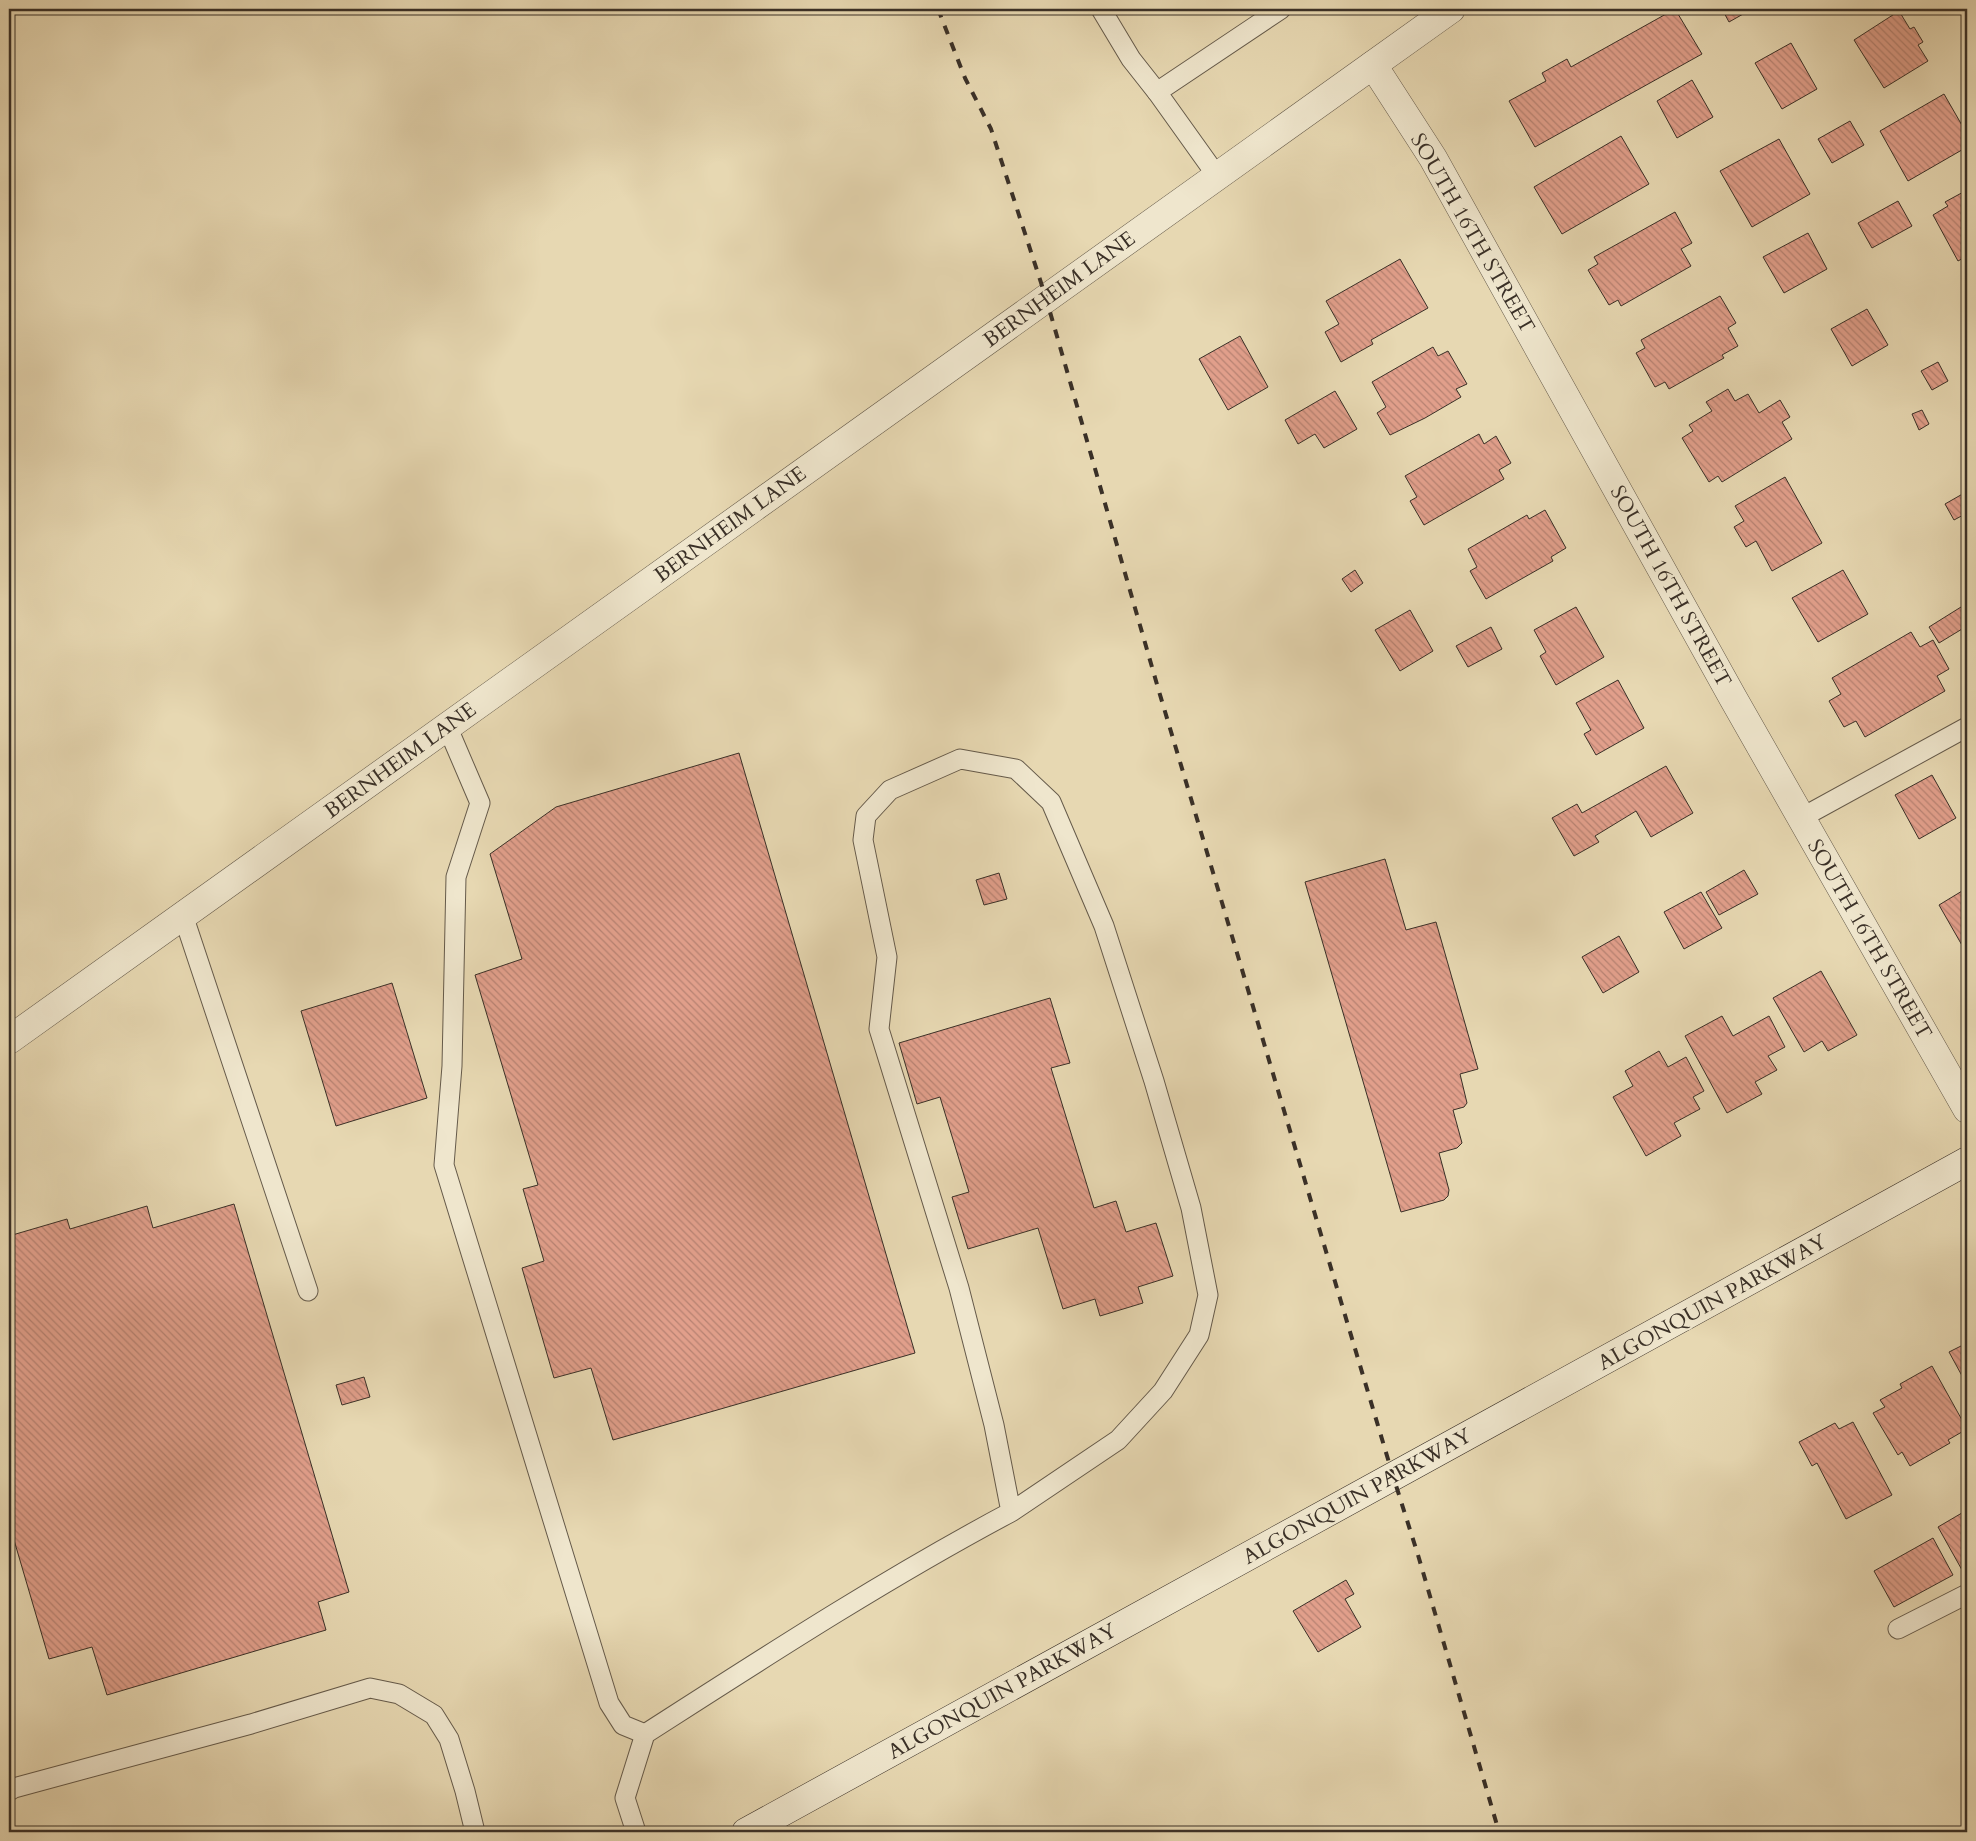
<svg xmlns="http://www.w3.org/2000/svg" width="1976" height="1841" font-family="Cardo,serif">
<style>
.building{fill:url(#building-back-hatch);stroke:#3a3027}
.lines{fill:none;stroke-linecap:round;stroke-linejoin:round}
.service-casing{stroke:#655a4a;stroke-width:21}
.minor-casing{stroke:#655a4a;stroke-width:29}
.secondary-casing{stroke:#3a3027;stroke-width:29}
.service{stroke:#efe6cd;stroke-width:19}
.minor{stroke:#efe6cd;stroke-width:28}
.secondary{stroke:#efe6cd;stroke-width:28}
.rail{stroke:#3a3027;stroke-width:4;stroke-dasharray:9 9;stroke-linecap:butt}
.labels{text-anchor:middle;stroke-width:4;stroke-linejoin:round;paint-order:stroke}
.street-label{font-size:21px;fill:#3a3027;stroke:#efe6cd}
</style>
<defs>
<pattern id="building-back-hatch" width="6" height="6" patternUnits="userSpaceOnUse" patternTransform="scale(1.25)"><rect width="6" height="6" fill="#e19f8b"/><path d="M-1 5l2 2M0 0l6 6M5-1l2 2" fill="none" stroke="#b78272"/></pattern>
</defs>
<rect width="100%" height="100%" fill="#e7d8b2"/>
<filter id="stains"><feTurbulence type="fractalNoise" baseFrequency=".004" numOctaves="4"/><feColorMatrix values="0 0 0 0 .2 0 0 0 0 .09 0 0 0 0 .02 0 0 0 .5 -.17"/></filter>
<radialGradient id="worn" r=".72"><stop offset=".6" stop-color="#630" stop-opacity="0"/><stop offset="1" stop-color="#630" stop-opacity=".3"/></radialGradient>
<!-- building -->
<g class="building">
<path d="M 1675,9 L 1702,54 L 1535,147 L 1509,101 L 1546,81 L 1542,73 L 1567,59 L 1571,67 Z"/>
<path d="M 1722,9 L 1752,9 L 1729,22 Z"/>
<path d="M 1899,11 L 1910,29 L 1914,27 L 1923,42 L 1918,45 L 1928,61 L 1884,88 L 1854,40 Z"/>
<path d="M 1791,43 L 1817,89 L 1782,109 L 1755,63 Z"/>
<path d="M 1692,80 L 1713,117 L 1677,138 L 1657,101 Z"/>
<path d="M 1944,94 L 1967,134 L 1967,147 L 1908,181 L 1880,131 Z"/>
<path d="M 1850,121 L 1864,145 L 1832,163 L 1818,139 Z"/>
<path d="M 1621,136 L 1649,184 L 1562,234 L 1534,187 Z"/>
<path d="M 1779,139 L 1810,194 L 1752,227 L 1720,171 Z"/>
<path d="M 1967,190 L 1967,256 L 1958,261 L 1933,215 L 1948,206 L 1945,202 Z"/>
<path d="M 1898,201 L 1912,226 L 1872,248 L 1858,223 Z"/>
<path d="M 1675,212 L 1692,243 L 1681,249 L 1691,266 L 1621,306 L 1618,300 L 1609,305 L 1588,270 L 1598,264 L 1594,257 Z"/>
<path d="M 1808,233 L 1827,269 L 1784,293 L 1763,257 Z"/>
<path d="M 1400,259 L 1428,308 L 1371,340 L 1373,344 L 1341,362 L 1325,332 L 1339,324 L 1326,301 Z"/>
<path d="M 1720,296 L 1736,323 L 1728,328 L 1738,346 L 1722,355 L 1724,358 L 1669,389 L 1665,382 L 1655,387 L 1636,353 L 1645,348 L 1641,340 Z"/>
<path d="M 1867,309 L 1888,345 L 1852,366 L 1831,329 Z"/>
<path d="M 1240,336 L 1268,387 L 1228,410 L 1199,359 Z"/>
<path d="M 1433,347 L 1438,356 L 1448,351 L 1467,384 L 1456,389 L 1461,397 L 1425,418 L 1390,435 L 1377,413 L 1386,407 L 1372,382 Z"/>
<path d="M 1938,362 L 1948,381 L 1932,390 L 1921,371 Z"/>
<path d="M 1728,389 L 1735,401 L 1748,394 L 1759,413 L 1780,400 L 1790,417 L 1782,422 L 1792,439 L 1722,482 L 1718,476 L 1709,482 L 1682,438 L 1693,431 L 1689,425 L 1712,411 L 1706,402 Z"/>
<path d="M 1335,391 L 1357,429 L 1324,448 L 1315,434 L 1298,444 L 1285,420 Z"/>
<path d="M 1922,410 L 1929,424 L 1919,430 L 1912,414 Z"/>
<path d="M 1479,434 L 1484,444 L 1496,436 L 1511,463 L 1499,470 L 1504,479 L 1424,525 L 1410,501 L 1417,497 L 1405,476 Z"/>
<path d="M 1785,477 L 1822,543 L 1772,571 L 1756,541 L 1746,547 L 1734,527 L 1744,521 L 1735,506 Z"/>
<path d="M 1966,492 L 1967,513 L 1954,520 L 1945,504 Z"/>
<path d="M 1545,510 L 1566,548 L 1551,557 L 1553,561 L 1486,599 L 1470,571 L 1477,567 L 1468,549 L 1527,515 L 1529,519 Z"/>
<path d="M 1355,570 L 1363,583 L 1351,592 L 1342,579 Z"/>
<path d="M 1843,570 L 1868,614 L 1818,642 L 1792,598 Z"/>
<path d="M 1576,607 L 1604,657 L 1556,685 L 1540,656 L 1546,652 L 1534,630 Z"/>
<path d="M 1961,607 L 1967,618 L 1967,626 L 1939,643 L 1929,627 Z"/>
<path d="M 1410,610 L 1433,651 L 1400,671 L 1375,630 Z"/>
<path d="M 1491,627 L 1502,649 L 1468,667 L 1456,646 Z"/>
<path d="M 1911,632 L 1920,647 L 1933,640 L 1949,669 L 1937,676 L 1945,691 L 1865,737 L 1856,721 L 1844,727 L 1829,701 L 1841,694 L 1832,678 Z"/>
<path d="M 1618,680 L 1644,728 L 1596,755 L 1584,734 L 1591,730 L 1576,703 Z"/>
<path d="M 739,753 L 915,1353 L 613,1440 L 591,1368 L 554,1378 L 522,1268 L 544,1261 L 523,1189 L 538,1185 L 475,975 L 522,959 L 490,854 L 556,807 Z"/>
<path d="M 1666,766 L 1693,813 L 1651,837 L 1636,811 L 1595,836 L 1599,842 L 1574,856 L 1552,818 L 1577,804 L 1582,813 Z"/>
<path d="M 1932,775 L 1956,818 L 1919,839 L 1895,795 Z"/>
<path d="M 1385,859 L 1406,930 L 1436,922 L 1478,1069 L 1460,1074 L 1467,1103 L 1464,1107 L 1453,1110 L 1462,1143 L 1457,1148 L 1439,1153 L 1449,1190 L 1448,1196 L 1444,1200 L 1401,1212 L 1305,882 Z"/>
<path d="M 1744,870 L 1758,894 L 1719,915 L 1706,892 Z"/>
<path d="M 999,873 L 1007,899 L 984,905 L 976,880 Z"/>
<path d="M 1967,888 L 1967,954 L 1939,905 Z"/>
<path d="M 1701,892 L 1722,928 L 1684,949 L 1664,912 Z"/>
<path d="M 1619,936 L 1639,972 L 1603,993 L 1582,957 Z"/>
<path d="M 1821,971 L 1857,1035 L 1828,1051 L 1822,1041 L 1804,1052 L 1773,998 Z"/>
<path d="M 392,983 L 427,1098 L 336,1126 L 301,1011 Z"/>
<path d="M 1050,998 L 1070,1063 L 1051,1068 L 1094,1208 L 1116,1201 L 1126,1232 L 1156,1223 L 1173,1276 L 1138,1287 L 1143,1303 L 1100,1316 L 1095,1299 L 1063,1309 L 1038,1228 L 968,1249 L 952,1197 L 969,1192 L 940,1097 L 917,1104 L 899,1043 Z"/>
<path d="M 1722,1016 L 1733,1036 L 1769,1016 L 1785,1047 L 1768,1056 L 1777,1070 L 1755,1082 L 1762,1094 L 1727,1113 L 1685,1036 Z"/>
<path d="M 1659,1051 L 1668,1067 L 1686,1057 L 1704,1091 L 1693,1097 L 1700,1109 L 1674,1123 L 1681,1136 L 1646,1156 L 1613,1097 L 1633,1086 L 1625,1071 Z"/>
<path d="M 234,1204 L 349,1592 L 318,1602 L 326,1630 L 107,1695 L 92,1647 L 49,1659 L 9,1523 L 9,1236 L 67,1219 L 70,1229 L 147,1206 L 153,1228 Z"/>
<path d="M 1967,1343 L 1967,1385 L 1949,1352 Z"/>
<path d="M 1932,1366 L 1967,1429 L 1948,1440 L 1950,1443 L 1910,1466 L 1902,1452 L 1898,1455 L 1873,1413 L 1885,1407 L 1880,1400 L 1902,1388 L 1900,1384 Z"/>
<path d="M 364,1377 L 370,1397 L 342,1405 L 336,1385 Z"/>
<path d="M 1853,1422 L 1892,1495 L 1846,1519 L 1817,1463 L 1812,1466 L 1799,1442 L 1835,1423 L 1839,1429 Z"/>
<path d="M 1967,1510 L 1967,1567 L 1962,1570 L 1938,1527 Z"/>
<path d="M 1933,1538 L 1953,1575 L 1894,1607 L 1874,1571 Z"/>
<path d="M 1346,1580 L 1354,1594 L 1345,1599 L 1361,1627 L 1318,1652 L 1293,1611 Z"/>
</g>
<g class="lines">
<defs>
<g id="service">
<path d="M 1101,9 L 1131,59 L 1157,92"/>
<path d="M 1217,176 L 1157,92 L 1281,9"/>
<path d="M 447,726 L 480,803 L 456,877 L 452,1066 L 444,1165 L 609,1703 L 623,1725 L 645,1734"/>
<path d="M 1801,818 L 1967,727"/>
<path d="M 183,915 L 308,1291"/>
<path d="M 1898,1629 L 1967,1594"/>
<path d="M 9,1791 L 14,1788 L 251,1724 L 370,1688 L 399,1694 L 434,1715 L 449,1739 L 465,1791 L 475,1832"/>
<path d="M 636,1832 L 625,1798 L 645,1734 C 765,1657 885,1579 1011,1512 L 994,1425 L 959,1288 L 879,1029 L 887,957 L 863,840 L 866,816 L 890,790 L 960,759 L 1016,769 L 1051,802 L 1104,926 L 1154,1081 L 1191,1208 L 1208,1295 L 1199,1335 L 1163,1391 L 1118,1440 L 1011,1512"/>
</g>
<g id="minor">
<path d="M 1373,65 L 1433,158 L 1733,698 L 1967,1109"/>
<path d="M 9,1040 L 1451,9"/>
</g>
<path id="secondary" d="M 746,1832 L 1967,1161"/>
</defs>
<!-- service casing -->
<use href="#service" class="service-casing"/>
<!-- minor casing -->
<use href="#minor" class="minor-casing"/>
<!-- secondary casing -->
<use href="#secondary" class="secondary-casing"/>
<!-- service -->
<use href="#service" class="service"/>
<!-- minor -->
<use href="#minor" class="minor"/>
<!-- secondary -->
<use href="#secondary" class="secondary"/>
<!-- rail -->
<path class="rail" d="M 938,9 L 965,78 L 991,129 L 1046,298 L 1158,688 L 1393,1476 L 1418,1555 L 1499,1832"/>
</g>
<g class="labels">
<!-- street labels -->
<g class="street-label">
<text transform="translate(1473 233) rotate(60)" y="7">SOUTH 16TH STREET</text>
<text transform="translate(1059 289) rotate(-36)" y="7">BERNHEIM LANE</text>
<text transform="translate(730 524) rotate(-36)" y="7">BERNHEIM LANE</text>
<text transform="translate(1671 586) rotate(61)" y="7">SOUTH 16TH STREET</text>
<text transform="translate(400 760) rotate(-36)" y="7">BERNHEIM LANE</text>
<text transform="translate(1870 939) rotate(60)" y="7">SOUTH 16TH STREET</text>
<text transform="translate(1712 1302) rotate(-29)" y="7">ALGONQUIN PARKWAY</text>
<text transform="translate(1357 1496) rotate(-29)" y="7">ALGONQUIN PARKWAY</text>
<text transform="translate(1002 1691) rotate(-29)" y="7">ALGONQUIN PARKWAY</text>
</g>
</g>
<!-- margin -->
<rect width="1976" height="1841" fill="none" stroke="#e7d8b2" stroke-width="30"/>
<rect x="10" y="10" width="1956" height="1821" fill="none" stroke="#3a3027" stroke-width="2.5"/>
<rect x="15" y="15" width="1946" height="1811" fill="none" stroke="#3a3027"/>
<rect width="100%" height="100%" filter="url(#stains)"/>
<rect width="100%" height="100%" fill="url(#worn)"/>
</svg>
